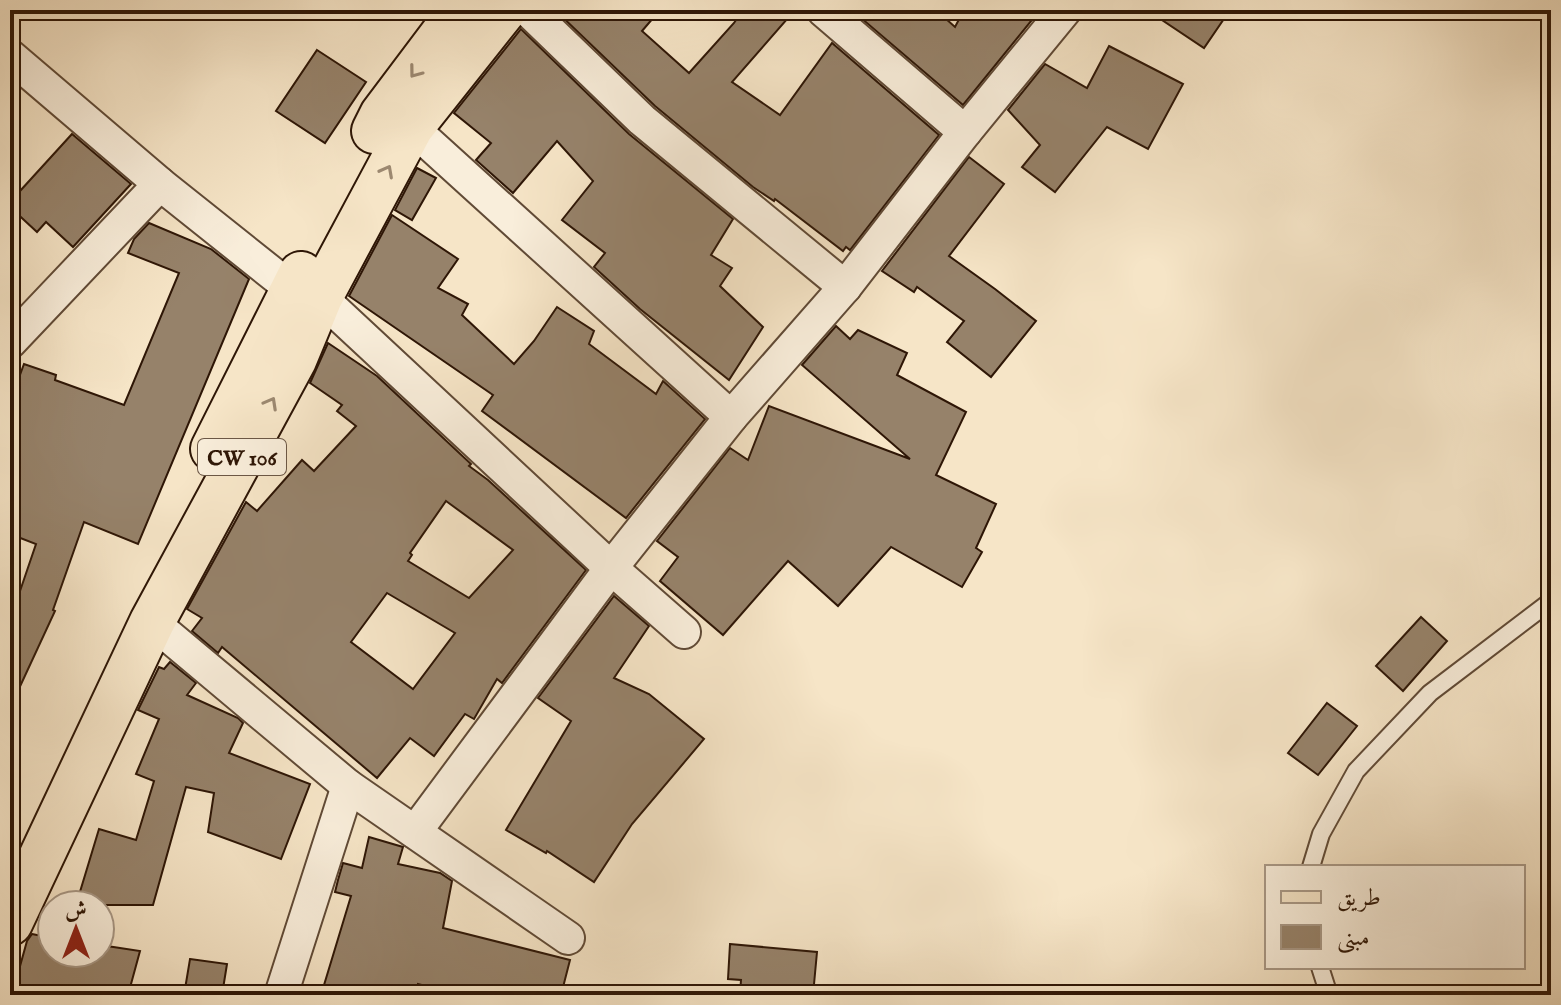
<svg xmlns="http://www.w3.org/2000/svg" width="1561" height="1005" font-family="'IM FELL English',Amiri,serif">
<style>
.building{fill:#96826a;stroke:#2e1606;stroke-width:2;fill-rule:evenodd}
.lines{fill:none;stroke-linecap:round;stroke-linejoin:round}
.service-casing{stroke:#604a36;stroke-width:20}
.minor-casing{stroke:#604a36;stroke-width:36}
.primary-casing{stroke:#2e1606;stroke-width:48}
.service{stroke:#f9eedb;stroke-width:16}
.minor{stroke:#f9eedb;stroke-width:32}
.primary{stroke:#f6e5c7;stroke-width:44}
.oneway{stroke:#9c8870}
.labels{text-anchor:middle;stroke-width:6;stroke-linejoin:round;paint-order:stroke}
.shield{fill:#f9eedb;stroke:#6b5746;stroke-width:2}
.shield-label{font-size:22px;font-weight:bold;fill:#2e1606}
</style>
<rect width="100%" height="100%" fill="#f6e5c7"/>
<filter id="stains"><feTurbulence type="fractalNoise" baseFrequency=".0025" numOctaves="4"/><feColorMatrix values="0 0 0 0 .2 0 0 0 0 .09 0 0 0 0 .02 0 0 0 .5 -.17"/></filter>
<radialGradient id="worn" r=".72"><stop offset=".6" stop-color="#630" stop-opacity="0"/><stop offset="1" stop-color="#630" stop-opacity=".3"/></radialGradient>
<!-- building -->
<g class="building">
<path d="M 555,10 L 660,10 L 642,31 L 689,73 L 734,23 L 743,10 L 795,10 L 732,82 L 780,115 L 832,43 L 939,135 L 850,250 L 846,247 L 843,251 L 775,199 L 774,201 L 753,187 L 655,106 Z"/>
<path d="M 856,10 L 936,10 L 955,27 L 964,10 L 1040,10 L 963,105 L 854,12 Z"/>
<path d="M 1147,10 L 1230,10 L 1204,48 Z"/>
<path d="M 521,29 L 629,134 L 733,219 L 711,255 L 732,268 L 720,286 L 763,327 L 729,380 L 640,309 L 594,267 L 605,253 L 562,220 L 593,181 L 557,141 L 513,193 L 476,160 L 491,143 L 454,113 Z"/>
<path d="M 1109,46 L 1183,84 L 1148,149 L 1107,127 L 1055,192 L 1022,167 L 1040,145 L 1008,110 L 1045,64 L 1087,88 Z"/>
<path d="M 317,50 L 366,82 L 325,143 L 276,111 Z"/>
<path d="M 72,134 L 131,184 L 73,247 L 46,222 L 37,232 L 10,207 L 10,202 Z"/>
<path d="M 969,157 L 1004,184 L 949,256 L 995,289 L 1036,321 L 991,377 L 947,342 L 964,321 L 917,287 L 914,292 L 882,271 Z"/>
<path d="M 417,168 L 436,178 L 412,220 L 395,210 Z"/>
<path d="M 392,215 L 458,259 L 438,288 L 468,304 L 462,315 L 514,364 L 534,341 L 557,307 L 594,331 L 589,344 L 656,394 L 663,381 L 705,419 L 626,518 L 482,411 L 493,395 L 349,296 Z"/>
<path d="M 149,223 L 211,249 L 249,279 L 138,544 L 84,522 L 53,610 L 55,611 L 10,708 L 10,590 L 19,594 L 36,544 L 10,534 L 10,402 L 24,364 L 56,375 L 55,380 L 124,405 L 179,273 L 128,253 L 134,239 Z"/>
<path d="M 836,326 L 850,339 L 858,330 L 907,353 L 897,375 L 966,412 L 936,475 L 996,504 L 976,548 L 982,552 L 962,587 L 891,547 L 838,606 L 788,561 L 723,635 L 660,581 L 678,557 L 657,541 L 730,448 L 748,460 L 769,406 L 910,459 L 802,365 Z"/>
<path d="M 328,343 L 377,376 L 471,464 L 469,466 L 488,480 L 586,570 L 502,683 L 497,679 L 474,719 L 465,714 L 434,756 L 410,738 L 377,778 L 222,647 L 218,653 L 192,631 L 202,618 L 187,609 L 246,502 L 257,511 L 302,460 L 314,471 L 356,426 L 337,411 L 342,405 L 310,383 ZM 446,501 L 513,550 L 469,598 L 408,561 L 412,555 L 410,553 ZM 387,593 L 455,633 L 413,689 L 351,642 Z"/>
<path d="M 614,596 L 649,626 L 614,678 L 649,694 L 704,739 L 632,824 L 594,882 L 547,851 L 546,853 L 506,830 L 571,721 L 538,698 Z"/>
<path d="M 1421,617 L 1447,641 L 1403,691 L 1376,666 Z"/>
<path d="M 170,662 L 196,683 L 187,695 L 238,718 L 243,723 L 229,753 L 310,784 L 281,859 L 208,832 L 214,793 L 186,787 L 153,905 L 76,905 L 99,829 L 136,840 L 154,781 L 136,774 L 159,719 L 138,710 L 159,667 L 164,669 Z"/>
<path d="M 1327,703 L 1357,726 L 1318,775 L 1288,753 Z"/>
<path d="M 369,837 L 403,847 L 398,864 L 440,873 L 452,881 L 443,928 L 570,960 L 561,995 L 461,995 L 418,984 L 417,995 L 321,995 L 351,896 L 335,892 L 338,880 L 343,863 L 362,868 Z"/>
<path d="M 32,934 L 52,938 L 52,953 L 100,953 L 100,945 L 140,951 L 128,995 L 12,995 L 27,941 Z"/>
<path d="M 730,944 L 817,952 L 813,995 L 740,995 L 741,980 L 728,979 Z"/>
<path d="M 190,959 L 227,964 L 222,995 L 184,995 Z"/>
</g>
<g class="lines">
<defs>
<g id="service">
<path d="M 1311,867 L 1321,834 L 1356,771 L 1430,693 L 1551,601"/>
<path d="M 1320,967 L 1329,995"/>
</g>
<g id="minor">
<path d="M 528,10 L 642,120 L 845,287"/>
<path d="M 823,10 L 965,132"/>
<path d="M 10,56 L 160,184 L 293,290"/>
<path d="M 411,127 L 731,417 L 845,287 L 965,132 L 1065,10"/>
<path d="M 320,297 L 611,568 L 684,632"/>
<path d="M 10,342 L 160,184"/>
<path d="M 152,622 L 348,786 L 568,938"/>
<path d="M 415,832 L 611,568 L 731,417"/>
<path d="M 281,995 L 348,786"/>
</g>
<g id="primary">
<path d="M 374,131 L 382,115 L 461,10"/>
<path d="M 213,449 L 301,274"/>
<path d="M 10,923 L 152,622 L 294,360 L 320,297 L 411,127 L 504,10"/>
</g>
</defs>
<!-- service casing -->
<use href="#service" class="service-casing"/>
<!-- minor casing -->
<use href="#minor" class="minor-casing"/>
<!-- primary casing -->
<use href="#primary" class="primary-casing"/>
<!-- service -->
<use href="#service" class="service"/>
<!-- minor -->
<use href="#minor" class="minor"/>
<!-- primary -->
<use href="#primary" class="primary"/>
</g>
<!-- one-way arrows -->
<defs><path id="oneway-chevron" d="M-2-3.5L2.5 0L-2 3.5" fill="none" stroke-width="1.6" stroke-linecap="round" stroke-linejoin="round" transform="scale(2)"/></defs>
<g class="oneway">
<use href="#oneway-chevron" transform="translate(415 72) rotate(127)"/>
<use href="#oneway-chevron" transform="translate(387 171) rotate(-62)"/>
<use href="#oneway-chevron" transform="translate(271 403) rotate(-61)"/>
</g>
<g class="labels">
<!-- shield labels -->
<rect class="shield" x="198" y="439" width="88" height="36" rx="6"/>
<g class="shield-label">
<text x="242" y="465">CW 106</text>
</g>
</g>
<!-- margin -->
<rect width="1561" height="1005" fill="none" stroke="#f6e5c7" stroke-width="40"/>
<rect x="12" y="12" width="1537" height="981" fill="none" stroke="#2e1606" stroke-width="4"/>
<rect x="20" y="20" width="1521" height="965" fill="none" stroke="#2e1606" stroke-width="2"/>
<!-- legend -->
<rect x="1265" y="865" width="260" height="104" fill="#f9eedb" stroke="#a89886" stroke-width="2"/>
<rect x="1281" y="891" width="40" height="12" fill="#f6e5c7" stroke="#a89886" stroke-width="2"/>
<text x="1337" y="905" font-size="24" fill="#2e1606">طريق</text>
<rect x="1281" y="925" width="40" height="24" fill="#96826a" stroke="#a89886" stroke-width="2"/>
<text x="1337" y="945" font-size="24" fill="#2e1606">مبنى</text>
<!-- north arrow -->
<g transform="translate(76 929)"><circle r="38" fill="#f9eedb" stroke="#a89886" stroke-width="2"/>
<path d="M0-6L14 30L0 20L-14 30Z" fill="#8f2418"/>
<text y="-12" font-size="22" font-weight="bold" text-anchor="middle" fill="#2e1606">ش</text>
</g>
<rect width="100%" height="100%" filter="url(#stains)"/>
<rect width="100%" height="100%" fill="url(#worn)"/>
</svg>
